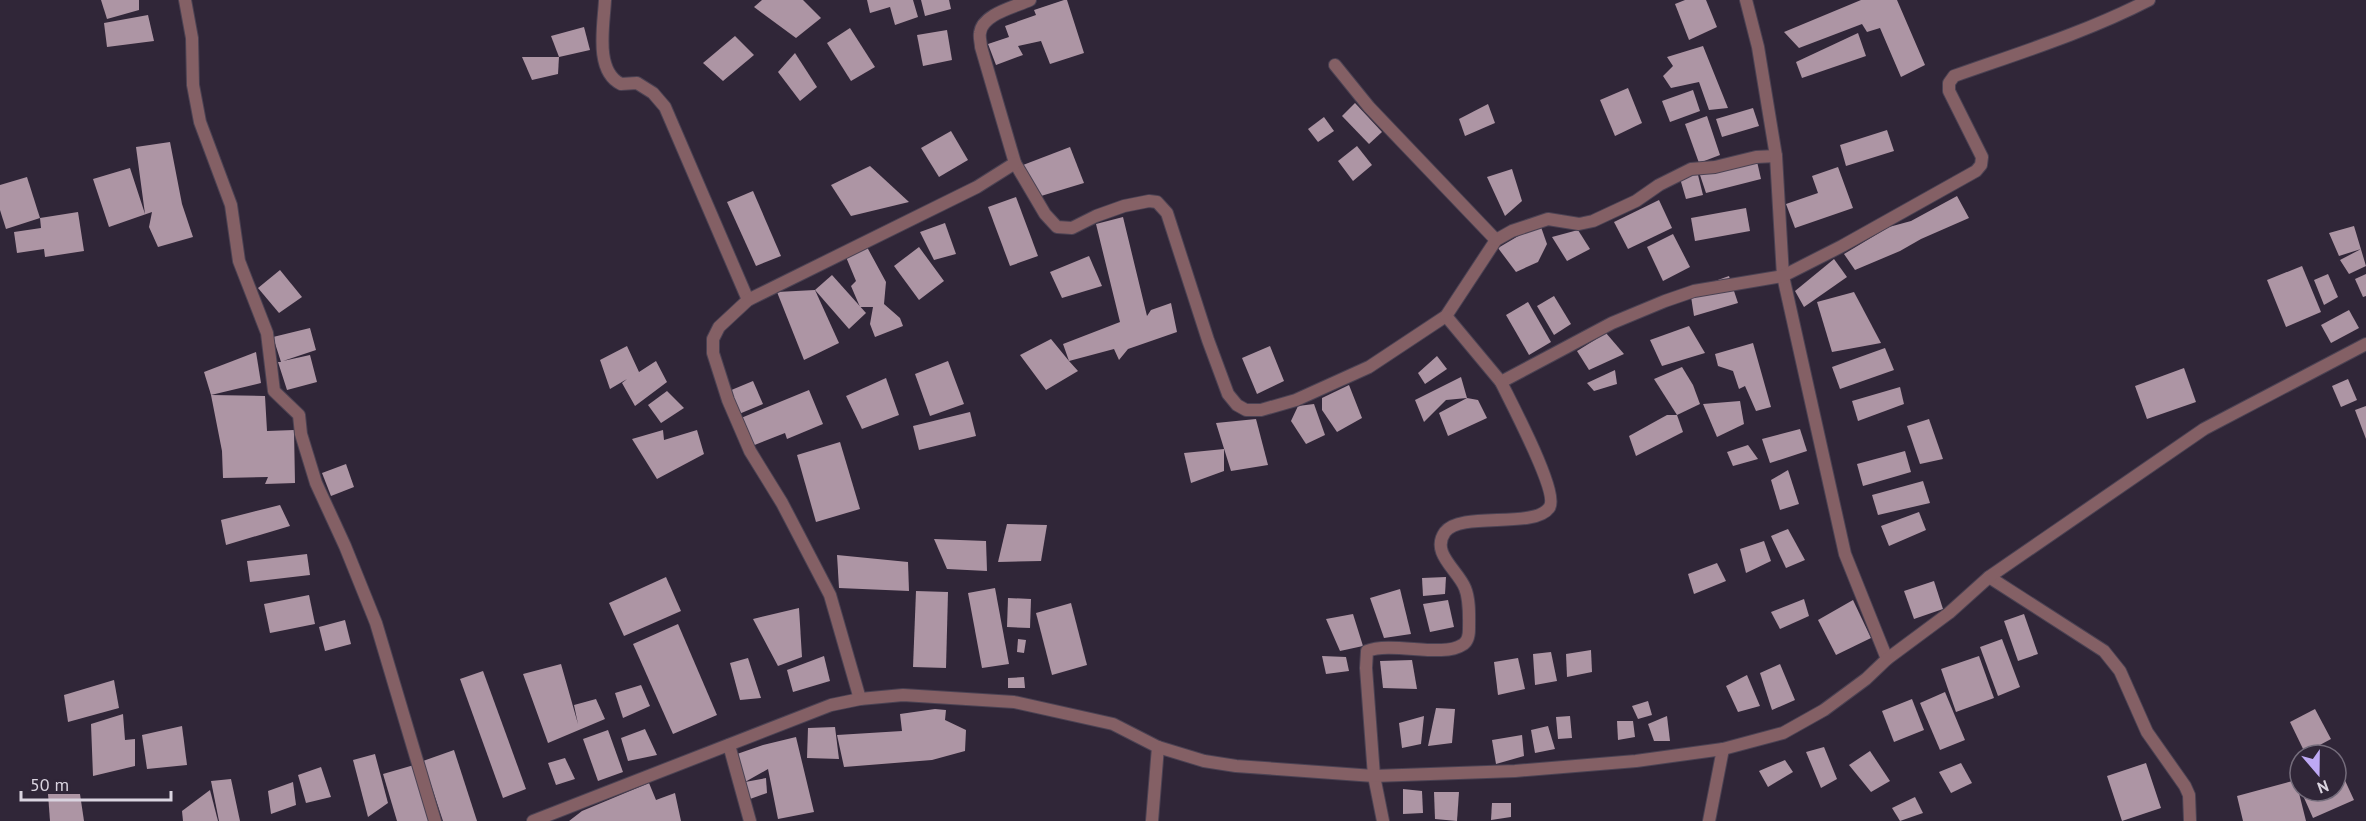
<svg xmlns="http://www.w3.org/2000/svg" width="2366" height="821" font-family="'PT Sans',sans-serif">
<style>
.building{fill:#ad95a4}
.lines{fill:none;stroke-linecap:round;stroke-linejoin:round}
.minor-casing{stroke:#4b4253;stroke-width:14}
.tertiary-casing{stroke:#4b4253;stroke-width:14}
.minor{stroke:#846065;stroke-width:12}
.tertiary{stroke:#846065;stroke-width:12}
</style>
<rect width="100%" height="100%" fill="#302638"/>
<!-- building -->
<g class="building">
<path d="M 101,0 L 139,0 L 139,10 L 107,19 Z"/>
<path d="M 762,0 L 803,0 L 821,18 L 796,38 L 754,7 Z"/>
<path d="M 867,0 L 913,0 L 918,17 L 895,25 L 890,7 L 870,13 Z"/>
<path d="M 921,0 L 949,0 L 951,9 L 925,16 Z"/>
<path d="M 1064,0 L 1067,0 L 1084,53 L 1050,64 L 1041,41 L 1018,46 L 1023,55 L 996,65 L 988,44 L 1009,37 L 1005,26 L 1036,15 L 1034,10 Z"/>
<path d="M 1685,0 L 1706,0 L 1717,27 L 1689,40 L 1675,4 Z"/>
<path d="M 1861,0 L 1897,0 L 1925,65 L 1901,77 L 1880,28 L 1867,32 L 1862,24 L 1799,48 L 1784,32 Z"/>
<path d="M 148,15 L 154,41 L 107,47 L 104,23 Z"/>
<path d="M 584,27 L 590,50 L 559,57 L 551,36 Z"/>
<path d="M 850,28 L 875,67 L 851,81 L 827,43 Z"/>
<path d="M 947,30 L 952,60 L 923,66 L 917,35 Z"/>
<path d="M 1858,33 L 1866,56 L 1802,78 L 1796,62 Z"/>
<path d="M 735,36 L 754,55 L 723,81 L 703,63 Z"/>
<path d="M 1703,46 L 1728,108 L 1709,110 L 1699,82 L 1671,88 L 1663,76 L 1673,66 L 1667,57 Z"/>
<path d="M 795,53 L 817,87 L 800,101 L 778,72 Z"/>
<path d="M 522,57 L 559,57 L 558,74 L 532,80 Z"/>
<path d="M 1628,88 L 1642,123 L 1615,136 L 1600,100 Z"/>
<path d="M 1693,90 L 1700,111 L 1670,122 L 1662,101 Z"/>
<path d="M 1355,103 L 1382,132 L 1369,144 L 1342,116 Z"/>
<path d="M 1488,104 L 1495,123 L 1465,136 L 1459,119 Z"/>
<path d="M 1753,108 L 1759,126 L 1722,137 L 1716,119 Z"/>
<path d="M 1707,116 L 1720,155 L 1699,163 L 1685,124 Z"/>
<path d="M 1324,117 L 1334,131 L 1318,142 L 1308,129 Z"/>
<path d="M 1887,130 L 1894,151 L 1846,166 L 1840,145 Z"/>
<path d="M 951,131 L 968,160 L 939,177 L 921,148 Z"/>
<path d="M 170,142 L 182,204 L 193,237 L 158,247 L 149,227 L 152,212 L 109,227 L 93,179 L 130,168 L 145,214 L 136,147 Z"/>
<path d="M 1357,146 L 1372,165 L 1353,181 L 1338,161 Z"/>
<path d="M 1070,147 L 1084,183 L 1041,196 L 1023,165 Z"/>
<path d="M 1756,157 L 1761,179 L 1706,193 L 1699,172 Z"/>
<path d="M 870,166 L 909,202 L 851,216 L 831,185 Z"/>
<path d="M 1838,167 L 1853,208 L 1795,228 L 1786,204 L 1818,193 L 1812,176 Z"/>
<path d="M 1512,169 L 1522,201 L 1505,216 L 1487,177 Z"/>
<path d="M 1697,171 L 1703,195 L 1686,199 L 1679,175 Z"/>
<path d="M 27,177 L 40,218 L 6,229 L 0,210 L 0,185 Z"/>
<path d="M 753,191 L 781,256 L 756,266 L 727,202 Z"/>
<path d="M 1957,196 L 1969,218 L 1921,239 L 1900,251 L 1855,270 L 1844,254 L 1889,227 L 1911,221 Z"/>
<path d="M 1016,197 L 1038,256 L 1010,266 L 988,207 Z"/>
<path d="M 1659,200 L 1672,228 L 1628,249 L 1614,222 Z"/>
<path d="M 1746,208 L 1750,231 L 1695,241 L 1691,218 Z"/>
<path d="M 78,212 L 84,251 L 45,257 L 44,249 L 17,253 L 14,232 L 41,228 L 40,218 Z"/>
<path d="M 1123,217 L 1147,316 L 1151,310 L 1171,303 L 1177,332 L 1128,349 L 1119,360 L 1114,349 L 1069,361 L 1078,371 L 1046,390 L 1020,355 L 1051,339 L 1069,361 L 1063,344 L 1120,322 L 1096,224 Z"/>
<path d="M 945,223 L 956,254 L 934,260 L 920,232 Z"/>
<path d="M 2354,226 L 2366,266 L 2349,274 L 2340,260 L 2361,249 L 2339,256 L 2329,233 Z"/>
<path d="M 1541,227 L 1547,244 L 1538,262 L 1516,272 L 1498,248 L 1520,235 Z"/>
<path d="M 1578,230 L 1590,249 L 1567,261 L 1552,237 Z"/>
<path d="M 1673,234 L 1690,267 L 1663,281 L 1647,247 Z"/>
<path d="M 867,247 L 886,282 L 884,304 L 900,318 L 903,326 L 875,337 L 870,324 L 873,307 L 860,307 L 851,286 L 856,281 L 846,257 Z"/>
<path d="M 919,247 L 944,281 L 919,300 L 894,266 Z"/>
<path d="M 1089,256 L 1102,286 L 1062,298 L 1050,272 Z"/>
<path d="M 1834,259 L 1847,277 L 1804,307 L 1795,291 Z"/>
<path d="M 2302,266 L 2321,312 L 2286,327 L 2267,280 Z"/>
<path d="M 280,270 L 302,297 L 279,313 L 258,288 Z"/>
<path d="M 2328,274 L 2338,297 L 2324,305 L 2314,280 Z"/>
<path d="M 2366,274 L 2366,296 L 2363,297 L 2355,279 Z"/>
<path d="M 832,275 L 866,313 L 849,329 L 815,290 Z"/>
<path d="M 1729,276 L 1738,303 L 1694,316 L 1690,290 Z"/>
<path d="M 815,290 L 839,343 L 804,360 L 777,292 Z"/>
<path d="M 1854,292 L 1881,343 L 1832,352 L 1817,302 Z"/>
<path d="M 1554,296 L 1571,324 L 1554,335 L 1537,306 Z"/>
<path d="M 1528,302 L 1551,342 L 1529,355 L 1506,315 Z"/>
<path d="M 2349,310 L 2359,328 L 2331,343 L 2321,325 Z"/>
<path d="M 1689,326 L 1705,353 L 1662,366 L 1650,340 Z"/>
<path d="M 310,328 L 316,350 L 283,361 L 310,355 L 317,382 L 287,390 L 278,362 L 281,362 L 273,337 Z"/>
<path d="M 1606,333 L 1624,354 L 1589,370 L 1577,351 Z"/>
<path d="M 1753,343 L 1771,407 L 1756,411 L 1745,386 L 1739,389 L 1733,371 L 1718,366 L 1715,354 Z"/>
<path d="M 627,346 L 639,372 L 656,361 L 667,382 L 635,406 L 622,383 L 627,379 L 610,389 L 600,360 Z"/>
<path d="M 1270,346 L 1284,381 L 1257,394 L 1242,358 Z"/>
<path d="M 1885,348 L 1894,370 L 1840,389 L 1832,367 Z"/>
<path d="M 256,352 L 261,383 L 211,395 L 204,372 Z"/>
<path d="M 1437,356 L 1447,369 L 1425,384 L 1418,373 Z"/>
<path d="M 948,361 L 964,404 L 930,416 L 915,374 Z"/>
<path d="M 1682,367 L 1693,385 L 1700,404 L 1677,415 L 1654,379 Z"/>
<path d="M 2184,368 L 2196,402 L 2147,419 L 2135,386 Z"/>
<path d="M 1615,370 L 1617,384 L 1594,391 L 1587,383 Z"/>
<path d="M 1461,377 L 1467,398 L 1478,400 L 1487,418 L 1448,436 L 1439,413 L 1467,398 L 1446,400 L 1424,422 L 1415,400 Z"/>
<path d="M 886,378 L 899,415 L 862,429 L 846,396 Z"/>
<path d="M 2348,379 L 2357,400 L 2341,407 L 2332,386 Z"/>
<path d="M 753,381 L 763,404 L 739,414 L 729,391 Z"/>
<path d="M 1349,385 L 1362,418 L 1337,432 L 1322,410 L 1322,398 Z"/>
<path d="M 1900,387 L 1904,404 L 1858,421 L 1852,401 Z"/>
<path d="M 809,390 L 823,424 L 787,439 L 785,433 L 752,446 L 741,418 Z"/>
<path d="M 667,391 L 684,408 L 661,423 L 648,405 Z"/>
<path d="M 211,395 L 265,396 L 267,431 L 294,430 L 295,483 L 265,484 L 268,477 L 223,478 L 222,451 Z"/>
<path d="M 1740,401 L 1744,424 L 1717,437 L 1703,404 Z"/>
<path d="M 1314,404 L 1325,435 L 1306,444 L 1291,421 L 1298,406 Z"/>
<path d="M 2366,406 L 2366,439 L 2355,410 Z"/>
<path d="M 970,412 L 976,436 L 919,450 L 913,426 Z"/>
<path d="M 1667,415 L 1677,415 L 1683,432 L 1636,456 L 1629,436 Z"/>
<path d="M 1256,419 L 1268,465 L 1231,471 L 1216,423 Z"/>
<path d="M 1929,419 L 1943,459 L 1920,464 L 1907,426 Z"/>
<path d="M 1800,429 L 1807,451 L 1770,463 L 1762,439 Z"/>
<path d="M 663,430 L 664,440 L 697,430 L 704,454 L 657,479 L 632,439 Z"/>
<path d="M 840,442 L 860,509 L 816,522 L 797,455 Z"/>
<path d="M 1748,445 L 1758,459 L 1733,466 L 1727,452 Z"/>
<path d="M 1224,449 L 1224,471 L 1191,483 L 1184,453 Z"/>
<path d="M 1905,451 L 1911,472 L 1863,486 L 1857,464 Z"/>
<path d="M 346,464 L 354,487 L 331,496 L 322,473 Z"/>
<path d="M 1788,470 L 1799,504 L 1780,510 L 1771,480 Z"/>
<path d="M 1923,481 L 1930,503 L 1878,515 L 1872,495 Z"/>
<path d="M 280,505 L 290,526 L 226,545 L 221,520 Z"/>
<path d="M 1919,512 L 1926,530 L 1889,546 L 1881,526 Z"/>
<path d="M 1007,524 L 1047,525 L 1041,561 L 998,562 Z"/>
<path d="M 1788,529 L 1805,560 L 1786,568 L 1771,536 Z"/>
<path d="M 934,539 L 986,541 L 987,571 L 947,569 Z"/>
<path d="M 1764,541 L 1771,561 L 1746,573 L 1740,549 Z"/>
<path d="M 307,554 L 310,575 L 250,582 L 247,561 Z"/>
<path d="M 837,555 L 908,562 L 909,591 L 839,588 Z"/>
<path d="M 1717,563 L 1726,581 L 1694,594 L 1688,574 Z"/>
<path d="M 666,577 L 681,611 L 624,636 L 609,603 Z"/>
<path d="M 1446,577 L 1445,594 L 1423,596 L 1422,578 Z"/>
<path d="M 1934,581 L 1943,609 L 1914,619 L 1904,591 Z"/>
<path d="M 995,588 L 1009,664 L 982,668 L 968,593 Z"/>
<path d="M 1400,589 L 1411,634 L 1384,638 L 1370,598 Z"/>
<path d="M 916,591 L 948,592 L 946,668 L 913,667 Z"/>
<path d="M 309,595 L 315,624 L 270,633 L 264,604 Z"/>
<path d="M 1008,598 L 1031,599 L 1030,628 L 1007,627 Z"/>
<path d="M 1804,599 L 1809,616 L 1780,629 L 1771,612 Z"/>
<path d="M 1448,600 L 1454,627 L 1430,632 L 1423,604 Z"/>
<path d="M 1853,600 L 1871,638 L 1836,655 L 1818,620 Z"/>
<path d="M 1071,603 L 1087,665 L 1052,675 L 1036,613 Z"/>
<path d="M 799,608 L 802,657 L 778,666 L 753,619 Z"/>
<path d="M 1353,614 L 1363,646 L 1340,651 L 1326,619 Z"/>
<path d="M 2024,614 L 2038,654 L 2018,661 L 2004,621 Z"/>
<path d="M 345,620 L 351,644 L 325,651 L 319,627 Z"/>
<path d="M 678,624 L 717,715 L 673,734 L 633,644 Z"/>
<path d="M 1018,639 L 1026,640 L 1024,653 L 1017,652 Z"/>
<path d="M 2002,639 L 2020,687 L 1998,696 L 1980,647 Z"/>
<path d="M 1591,650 L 1592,672 L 1567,677 L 1566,654 Z"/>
<path d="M 1551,652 L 1557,681 L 1535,685 L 1533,654 Z"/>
<path d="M 824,656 L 830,681 L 793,692 L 787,670 Z"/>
<path d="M 1322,656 L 1346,657 L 1349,671 L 1326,674 Z"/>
<path d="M 1979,656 L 1994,698 L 1956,712 L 1941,669 Z"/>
<path d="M 748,658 L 761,698 L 740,700 L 730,663 Z"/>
<path d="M 1518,658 L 1525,689 L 1498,695 L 1494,662 Z"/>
<path d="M 1412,660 L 1417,689 L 1383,688 L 1380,661 Z"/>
<path d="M 561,664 L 578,724 L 574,705 L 596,699 L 605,719 L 548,743 L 523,674 Z"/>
<path d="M 1780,664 L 1795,700 L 1772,710 L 1760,673 Z"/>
<path d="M 483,671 L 526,789 L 503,798 L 460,679 Z"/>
<path d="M 1747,675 L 1760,706 L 1738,712 L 1726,686 Z"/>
<path d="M 1024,677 L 1025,688 L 1008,688 L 1008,678 Z"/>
<path d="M 114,680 L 119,708 L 68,722 L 64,695 Z"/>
<path d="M 641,685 L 650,706 L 623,718 L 615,693 Z"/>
<path d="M 1945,692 L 1965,740 L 1940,750 L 1920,703 Z"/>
<path d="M 1912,699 L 1924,730 L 1894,742 L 1882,711 Z"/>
<path d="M 1648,701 L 1652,715 L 1638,719 L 1632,706 Z"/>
<path d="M 1436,708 L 1455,709 L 1452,743 L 1428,746 Z"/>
<path d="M 935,709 L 946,710 L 945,720 L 966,730 L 965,751 L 932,760 L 844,767 L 837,735 L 902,731 L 900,714 Z"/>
<path d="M 2315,709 L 2331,739 L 2305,753 L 2290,722 Z"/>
<path d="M 123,714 L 125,740 L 135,739 L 135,766 L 93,776 L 91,724 Z"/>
<path d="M 1424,716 L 1421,744 L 1402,748 L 1399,723 Z"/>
<path d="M 1570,716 L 1572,738 L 1558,739 L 1556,717 Z"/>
<path d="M 1667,716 L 1670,741 L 1654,741 L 1648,724 Z"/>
<path d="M 1617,721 L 1633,721 L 1635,737 L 1618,740 Z"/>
<path d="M 182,726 L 187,765 L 147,769 L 142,735 Z"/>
<path d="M 1548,726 L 1555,749 L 1535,753 L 1531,730 Z"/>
<path d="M 835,727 L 839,759 L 807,758 L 808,728 Z"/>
<path d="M 645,729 L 657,755 L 628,761 L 621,738 Z"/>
<path d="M 608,730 L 623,772 L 598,781 L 583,739 Z"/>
<path d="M 1522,735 L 1524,756 L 1496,764 L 1492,740 Z"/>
<path d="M 796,737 L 814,812 L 778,819 L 768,769 L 745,782 L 737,754 L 763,745 Z"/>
<path d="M 1824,747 L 1837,779 L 1821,788 L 1806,752 Z"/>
<path d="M 454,750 L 477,821 L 443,821 L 423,761 Z"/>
<path d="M 1870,751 L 1890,781 L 1871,792 L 1849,765 Z"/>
<path d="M 375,754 L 388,803 L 368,817 L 353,760 Z"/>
<path d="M 565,758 L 575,779 L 556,785 L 548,763 Z"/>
<path d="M 1785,760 L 1793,772 L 1768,787 L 1759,771 Z"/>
<path d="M 2336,761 L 2354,800 L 2313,818 L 2301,791 L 2336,791 Z"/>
<path d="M 1961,763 L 1972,783 L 1951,793 L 1939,772 Z"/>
<path d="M 2146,763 L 2161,808 L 2122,821 L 2107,776 Z"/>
<path d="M 414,765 L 430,821 L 397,821 L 383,774 Z"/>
<path d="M 321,767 L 331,797 L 306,803 L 298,775 Z"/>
<path d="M 766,778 L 767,793 L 750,799 L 745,782 Z"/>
<path d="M 231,779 L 240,821 L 219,821 L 211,781 Z"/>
<path d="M 2300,779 L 2300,790 L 2296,781 L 2306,821 L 2243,821 L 2237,796 Z"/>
<path d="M 293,782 L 296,805 L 271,814 L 268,791 Z"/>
<path d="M 649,783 L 656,800 L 675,793 L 681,821 L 569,821 L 582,811 Z"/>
<path d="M 1403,789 L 1422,791 L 1423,813 L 1403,814 Z"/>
<path d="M 210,790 L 218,821 L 183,821 L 182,811 Z"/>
<path d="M 1434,792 L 1459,792 L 1457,821 L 1435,819 Z"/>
<path d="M 48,794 L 80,794 L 84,821 L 50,821 Z"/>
<path d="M 1915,797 L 1923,813 L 1900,821 L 1892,808 Z"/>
<path d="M 1492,803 L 1511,803 L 1511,817 L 1491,820 Z"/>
</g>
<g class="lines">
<defs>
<g id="minor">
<path d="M 185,0 L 192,38 L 193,85 L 200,122 L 231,205 L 239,261 L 267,333 L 274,391 L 299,415 L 301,434 L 316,483 L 345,546 L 376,623 L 435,821"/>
<path d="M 605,0 C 604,24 594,71 621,84 L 637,83 L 653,93 L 665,107 L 748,300"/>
<path d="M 1030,0 C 1015,7 982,14 980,33 C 979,37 981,43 981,47 L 1015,163 L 1045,214 L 1057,227 L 1072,228 L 1096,216 L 1124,206 L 1149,201 L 1157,202 L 1167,213 L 1208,340 L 1228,394 L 1237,405 L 1246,410 L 1261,410 L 1296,400 L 1369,367 L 1446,316 L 1496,240 L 1512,231 L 1548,219 L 1579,224 L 1593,221 L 1636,201 L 1659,185 L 1691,169 L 1715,167 L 1756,157 L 1776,156"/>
<path d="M 1746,0 L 1758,47 L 1776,156 L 1783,276 L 1845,554 L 1887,659"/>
<path d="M 1335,65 L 1369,107 L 1496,240"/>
<path d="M 1446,316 L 1501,382 L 1612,323 L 1665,301 L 1694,291 L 1783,276 L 1842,246 L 1976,171 L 1981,165 L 1982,157 L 1949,91 L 1949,83 L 1954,76 C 2019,53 2087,32 2149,0"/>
<path d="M 1989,577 L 2104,651 L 2120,671 L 2147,732 L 2185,786 L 2189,795 L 2190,821"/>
<path d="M 860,699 L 830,595 L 782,503 L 750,451 L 728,400 L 713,353 L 713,339 L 719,327 L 748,300 L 977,187 L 1015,163"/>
<path d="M 729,745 L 750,821"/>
<path d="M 1152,821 L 1158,747"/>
<path d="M 1383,821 L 1374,776 L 1366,668 L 1367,651 C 1391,641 1443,658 1462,645 C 1468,642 1469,635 1469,629 C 1469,617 1470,600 1465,588 C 1458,570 1430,553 1445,532 C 1460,511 1534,529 1549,508 C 1560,494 1510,401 1501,382"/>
<path d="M 1709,821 L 1723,749"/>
</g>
<path id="tertiary" d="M 533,821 L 831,705 L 860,699 L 903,695 L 1014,702 L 1113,724 L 1158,747 L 1204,761 L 1236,766 L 1374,776 L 1515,771 L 1636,761 L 1723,749 L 1783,733 L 1824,710 L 1866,679 L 1887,659 L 1949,613 L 1989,577 L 2204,429 L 2366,344"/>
</defs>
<!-- minor casing -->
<use href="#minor" class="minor-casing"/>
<!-- tertiary casing -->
<use href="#tertiary" class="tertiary-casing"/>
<!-- minor -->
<use href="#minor" class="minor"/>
<!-- tertiary -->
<use href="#tertiary" class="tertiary"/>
</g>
<!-- north arrow -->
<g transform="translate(2318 773) rotate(160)"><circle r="28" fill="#302638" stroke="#746c7b" stroke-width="1.5"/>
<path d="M0-4.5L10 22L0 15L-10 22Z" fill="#bea9f4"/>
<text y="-9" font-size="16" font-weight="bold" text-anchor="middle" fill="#dad4e0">N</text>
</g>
<!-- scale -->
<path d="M21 791v9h150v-9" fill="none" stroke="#dad4e0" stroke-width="3"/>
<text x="30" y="791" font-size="18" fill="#dad4e0" stroke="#302638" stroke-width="4.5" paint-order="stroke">50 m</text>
</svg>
